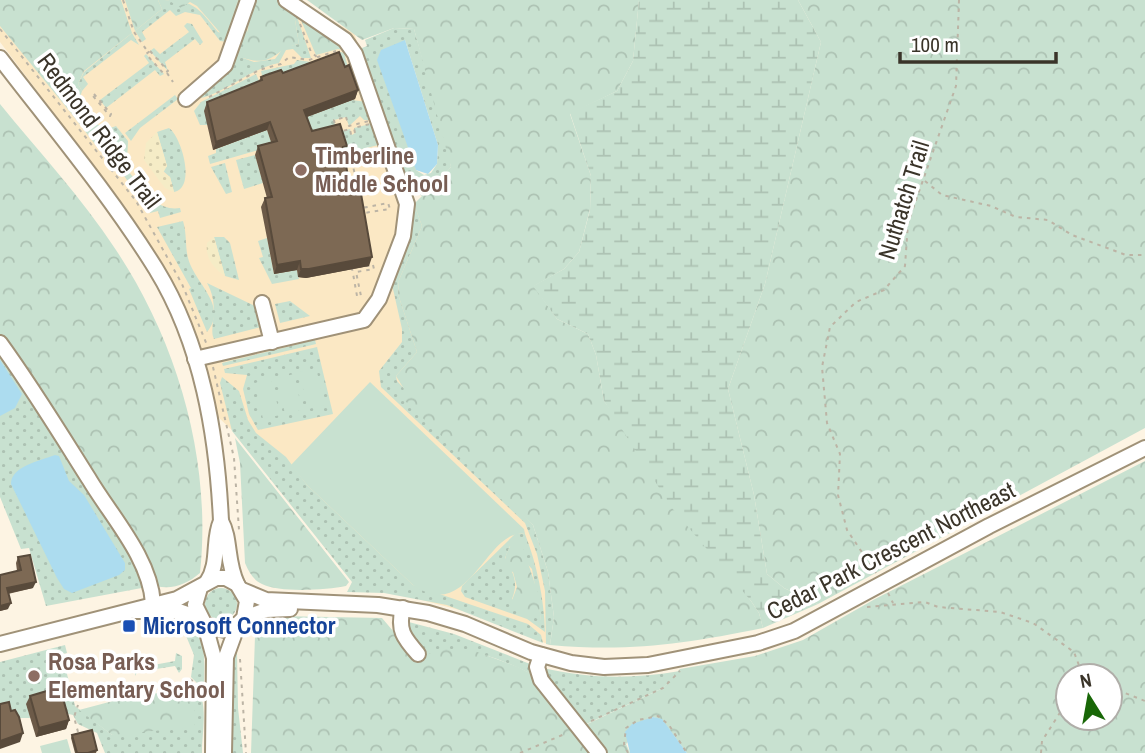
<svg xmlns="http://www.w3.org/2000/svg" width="1145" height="753" font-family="'Archivo Narrow',sans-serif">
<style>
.built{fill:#fbe8c4}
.grass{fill:url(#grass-dots);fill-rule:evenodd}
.forest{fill:url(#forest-crowns);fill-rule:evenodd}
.wetland{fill:url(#wetland-marsh)}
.sand{fill:url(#sand-dots)}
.pitch{fill:#c8e1d0}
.water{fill:#acdcef}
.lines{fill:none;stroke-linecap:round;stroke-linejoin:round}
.minor-casing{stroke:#a09278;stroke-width:18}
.path{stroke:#bcb4a5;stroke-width:2;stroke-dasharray:3.5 5;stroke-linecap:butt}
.minor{stroke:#fff;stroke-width:14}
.wall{fill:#6c5a48}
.shaded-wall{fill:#584a3b}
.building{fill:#7d6954;stroke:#584a3b;stroke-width:2}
.education-dot{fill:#8d6e63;stroke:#fff;stroke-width:2.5}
.transit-dot{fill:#1a4fb4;stroke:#fff;stroke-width:2.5}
.labels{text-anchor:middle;stroke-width:7;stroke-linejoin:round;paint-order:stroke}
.street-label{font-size:24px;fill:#3a3429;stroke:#fff}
.education-label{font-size:24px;font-weight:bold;fill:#785e54;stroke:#fff;text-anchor:start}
.transit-label{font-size:24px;font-weight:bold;fill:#164399;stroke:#fff;text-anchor:start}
</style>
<defs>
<pattern id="grass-dots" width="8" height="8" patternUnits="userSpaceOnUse" patternTransform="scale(1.75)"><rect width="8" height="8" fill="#c8e1d0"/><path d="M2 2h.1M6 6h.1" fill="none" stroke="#adc2b3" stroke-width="1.8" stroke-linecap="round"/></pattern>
<pattern id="forest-crowns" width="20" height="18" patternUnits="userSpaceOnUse" patternTransform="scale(1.75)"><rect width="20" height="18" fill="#c8e1d0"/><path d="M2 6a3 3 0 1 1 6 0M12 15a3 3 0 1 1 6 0" fill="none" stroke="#adc2b3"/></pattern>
<pattern id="wetland-marsh" width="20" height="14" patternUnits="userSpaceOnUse" patternTransform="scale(1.75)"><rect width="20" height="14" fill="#c8e1d0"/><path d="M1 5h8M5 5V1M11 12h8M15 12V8" fill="none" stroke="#adc2b3"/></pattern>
<pattern id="sand-dots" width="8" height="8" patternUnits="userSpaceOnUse" patternTransform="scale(1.75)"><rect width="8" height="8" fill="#f5ecc6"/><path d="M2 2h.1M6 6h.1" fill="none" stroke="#d3cbaa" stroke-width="1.8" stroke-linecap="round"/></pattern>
</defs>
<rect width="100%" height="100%" fill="#fdf4e3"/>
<!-- built -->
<path class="built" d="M 0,0 L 295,0 L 354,33 L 548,572 L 550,645 L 467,612 L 407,596 L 217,416 L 195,336 L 173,287 L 128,211 L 0,42 Z"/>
<!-- grass -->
<g class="grass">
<path d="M 158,0 C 193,0 196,5 218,32 L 227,34 L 238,0 L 243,0 L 228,42 L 220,41 L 200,15 L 185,12 L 176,16 L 170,10 L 142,32 L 146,39 L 142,42 L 135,31 L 162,9 Z"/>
<path d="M 284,4 L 295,11 L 311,58 L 302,58 L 293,49 L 286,50 L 279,63 C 248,69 226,94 196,99 C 222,78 235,60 246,28 L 249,36 L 243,58 L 254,62 L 275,59 L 284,47 L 299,44 L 295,20 L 285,11 Z"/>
<path d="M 187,23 L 192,24 L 203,42 L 200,45 L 195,39 L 165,62 L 168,71 L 150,51 L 154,48 L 160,54 L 189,32 L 184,26 Z"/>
<path d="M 394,28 L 414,29 L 448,148 L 451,167 L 424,197 L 409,189 L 362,54 L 362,48 L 367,46 L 365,40 ZM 405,40 L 438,145 L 437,164 L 431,173 L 424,175 L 416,170 Z"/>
<path d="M 132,33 L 139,45 L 131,40 L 83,77 L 88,84 L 82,91 L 78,84 L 84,72 Z"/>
<path d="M 341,52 L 344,53 L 351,78 L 264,84 L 261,71 L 294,64 L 297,60 L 311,62 Z"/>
<path d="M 146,54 L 164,74 L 160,76 L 155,70 L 106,108 L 100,100 L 149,63 L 144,56 Z"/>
<path d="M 256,74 L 261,85 L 209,125 L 200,125 L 194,111 L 201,102 Z"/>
<path d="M 175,95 L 178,99 L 140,128 L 131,141 L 125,133 Z"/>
<path d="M 80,98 C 82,114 99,133 116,126 L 128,141 L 127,162 L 98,148 L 71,113 L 74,103 Z"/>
<path d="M 352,100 L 367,102 L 373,120 L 364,120 L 360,116 L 349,126 L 346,117 L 334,120 L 336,130 L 310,137 L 304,118 Z"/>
<path d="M 374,123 L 382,144 L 343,154 L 337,132 L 350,129 L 352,135 L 355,133 L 354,128 Z"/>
<path d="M 169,128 C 181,136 197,188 174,192 L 170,177 L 163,171 L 167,166 L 157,132 Z"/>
<path d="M 267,130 L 273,146 L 210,164 L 208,156 L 216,153 L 216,149 Z"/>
<path d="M 107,154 C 136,167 146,213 180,208 L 181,212 L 160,218 L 158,211 L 150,213 L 120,170 L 105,157 Z"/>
<path d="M 255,155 L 263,183 L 244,189 L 236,160 Z"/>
<path d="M 225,163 L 232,192 L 226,194 L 211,167 Z"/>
<path d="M 414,204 L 422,226 L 399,280 L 398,294 L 417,352 L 396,376 L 397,381 L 533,525 L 548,572 L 554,617 L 550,645 L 546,644 L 545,591 L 537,554 L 525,523 L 381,387 L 379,371 L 402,342 L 402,329 L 391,280 Z"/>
<path d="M 183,221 C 187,234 185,246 188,258 C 194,283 229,305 207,332 L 189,289 L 191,288 L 157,227 Z"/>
<path d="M 214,237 L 224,237 L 230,243 L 239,280 L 225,276 Z"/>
<path d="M 267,238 L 274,274 L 297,270 L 299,279 L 272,284 L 259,258 L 263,257 L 258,241 Z"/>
<path d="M 207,283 L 257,307 L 261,327 L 214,339 C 208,328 221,308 207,283 Z"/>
<path d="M 290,301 L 310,316 L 280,323 L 275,304 Z"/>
<path d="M 314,336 L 316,344 L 223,366 L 222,363 L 299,344 Z"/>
<path d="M 317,347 L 333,414 L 258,430 L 249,414 L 243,389 L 247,375 L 225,373 L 224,369 Z"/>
<path d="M 0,350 L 131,554 L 147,587 L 46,606 L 29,548 L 21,549 L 0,497 Z"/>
<path d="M 222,377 L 239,391 L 248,420 L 256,433 L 286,457 L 307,485 L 413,585 L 528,624 L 541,635 L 543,643 L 447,605 L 384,593 L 347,592 L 352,582 L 232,431 L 220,383 Z"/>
<path d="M 515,534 L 525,534 C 537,565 544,598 545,632 L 527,619 L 465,597 L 461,591 L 462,586 ZM 510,546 L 532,569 L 541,620 L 512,599 C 519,582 513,573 505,558 Z"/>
<circle cx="221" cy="604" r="16"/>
<path d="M 405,621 L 454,634 L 530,664 L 533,675 C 499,658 464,643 426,655 L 409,640 Z"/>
<path d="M 187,623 C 209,638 204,667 204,690 L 191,677 L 194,655 L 184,631 Z"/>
<path d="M 65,645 L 67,653 L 62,654 L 75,706 L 112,735 L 192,698 L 178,688 L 189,680 C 211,695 202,728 202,753 L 105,753 L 97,733 L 78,724 L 73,715 L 27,704 L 30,718 L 20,718 L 16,711 L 0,706 L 0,662 Z"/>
<path d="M 229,651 L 237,651 L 238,708 L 243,753 L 231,753 Z"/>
<path d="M 176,653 L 182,656 L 182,669 L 179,673 L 175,666 L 137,672 L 135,676 L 135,664 L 137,668 L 175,661 Z"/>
<path d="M 543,668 C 590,679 633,679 680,671 L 663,688 L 578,728 L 543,677 Z"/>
</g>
<!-- forest -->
<g class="forest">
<path d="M 0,0 L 121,0 L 132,33 L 84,71 L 78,84 L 82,91 C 80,99 74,105 71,113 L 0,26 Z"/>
<path d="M 125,0 L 158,0 L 162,9 L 135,31 Z"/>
<path d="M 168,0 L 238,0 L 227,34 L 223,36 L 197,6 L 190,2 L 181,8 Z"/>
<path d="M 255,0 L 278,0 L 295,20 L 299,44 C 273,49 275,68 243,58 L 242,54 C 248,35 248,20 255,0 Z"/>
<path d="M 307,0 L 639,0 L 633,61 L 617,91 L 570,114 L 591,176 L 590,209 L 579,252 L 564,269 L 534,286 L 557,319 L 588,334 L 596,355 L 604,401 L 751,601 L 759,613 L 763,628 C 684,644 630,652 550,645 L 554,617 L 548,572 L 533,525 L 399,395 L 404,389 L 396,376 L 417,352 L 398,294 L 399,280 L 422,226 L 414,204 L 451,167 L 414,29 L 394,28 L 362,40 Z"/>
<path d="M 798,0 L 1145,0 L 1145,428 L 818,604 L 784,588 L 767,574 L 754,495 L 728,389 L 765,284 L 821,42 Z"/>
<path d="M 300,18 L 336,38 L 347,50 L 338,49 L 316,55 Z"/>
<path d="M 0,104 C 39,152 82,198 116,250 C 178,343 212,461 200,573 C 187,584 173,590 156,586 L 0,337 Z"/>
<path d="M 235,438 L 349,582 L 346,586 C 326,590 279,593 262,584 C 253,580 249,572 245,563 L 240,463 Z"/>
<path d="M 1145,461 L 1145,753 L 687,753 L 662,720 L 653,717 L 626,744 L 630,753 L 251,753 L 255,636 L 249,630 L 260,621 L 277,616 L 382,618 L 416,658 L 443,649 L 469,649 L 518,667 L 533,675 L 579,728 L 663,688 L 680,669 L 755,656 L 803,640 L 875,599 ZM 1068,676 L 1110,676 L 1110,718 L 1068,718 Z"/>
<path d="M 520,539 L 537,590 L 541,620 L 515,610 L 511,603 L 517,587 L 513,572 L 506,570 C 502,560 508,550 513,541 Z"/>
<path d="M 180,690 C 196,700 195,709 194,727 L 112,735 L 79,710 L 128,697 Z"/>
</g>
<!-- wetland -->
<path class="wetland" d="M 639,0 L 798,0 L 821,42 L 765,284 L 728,389 L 754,495 L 767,574 L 784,588 L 818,604 L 763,628 L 759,613 L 751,601 L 672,508 L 604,401 L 596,355 L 588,334 L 557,319 L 533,286 L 564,269 L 579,252 L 590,210 L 591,176 L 570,113 L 617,91 L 633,61 Z"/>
<!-- sand -->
<g class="sand">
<path d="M 157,132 L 167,166 L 163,173 L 170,177 L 174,192 L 165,188 L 144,160 L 146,143 Z"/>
<path d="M 214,237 L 225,276 C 213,268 205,257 207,243 Z"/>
</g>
<!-- pitch -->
<g class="pitch">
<path d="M 316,368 L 325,405 L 308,409 L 299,372 Z"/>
<path d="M 294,374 L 302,410 L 285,414 L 277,378 Z"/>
<path d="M 271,379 L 280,415 L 263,419 L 255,383 Z"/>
<path d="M 370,382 L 524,529 L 525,534 C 486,527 470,625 413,585 L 307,485 L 291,465 Z"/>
<path d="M 67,739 L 71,753 L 42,753 L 40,746 Z"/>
</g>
<!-- water -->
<g class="water">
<path d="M 405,40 L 438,145 L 437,164 L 428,174 L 416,170 L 377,60 L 381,50 Z"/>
<path d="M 0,360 L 22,394 L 15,408 L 0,416 Z"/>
<path d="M 55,455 L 59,456 L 69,481 L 84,495 L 125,563 L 125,570 L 119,575 L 72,593 L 64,589 L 57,578 L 11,484 C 11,466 40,461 55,455 Z"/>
<path d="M 653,717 L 662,719 L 687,753 L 630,753 L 625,732 L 632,724 Z"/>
</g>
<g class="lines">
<defs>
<g id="minor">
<path d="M 0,58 C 53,127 110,195 156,269 C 202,344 217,435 221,521 C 231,539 226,561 237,584"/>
<path d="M 186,99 L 225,65 L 248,0"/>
<path d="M 262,303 L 272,342"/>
<path d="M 0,343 C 32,387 60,433 89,479 C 111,516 150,558 153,603"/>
<path d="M 195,359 L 364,320 L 379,299 L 403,236 L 407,204 L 355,54 L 345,40 L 286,0"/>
<path d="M 207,582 C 220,563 212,540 221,521"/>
<path d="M 242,590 L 266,600 L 378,605 L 428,613 L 465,624 L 531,652 L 571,663 L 604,667 L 648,665 L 758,643 L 794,631 L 989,526 L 1145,448"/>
<path d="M 403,608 C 397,630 404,638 418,654"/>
<path d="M 134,611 L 179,611 L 199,618"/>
<path d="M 244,618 L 266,610 L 290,609"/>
<path d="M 205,625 L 214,658 L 213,753"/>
<path d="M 0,644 L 177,599 L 216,578 L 226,578 L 237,584 L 247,601 L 244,618 L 238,624 L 225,630 L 205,625 L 195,605 L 200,588"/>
<path d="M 541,655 L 537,667 L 541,680 L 599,753"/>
<path d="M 224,753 L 226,657 L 238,624"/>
</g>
</defs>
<!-- minor casing -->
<use href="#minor" class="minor-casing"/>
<!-- path -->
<g class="path">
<path d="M 123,0 L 134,32 L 148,52"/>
<path d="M 300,24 L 311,52 L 318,58"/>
<path d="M 0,29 L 136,201 L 182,284 L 207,345"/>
<path d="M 150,51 L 168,71 L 164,74 L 146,54 Z"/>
<path d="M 167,73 L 173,82"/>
<path d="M 94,94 L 111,114 L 110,116 L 93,96 Z"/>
<path d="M 209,97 L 259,70 L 281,64 L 289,57 L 309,60 L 336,51"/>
<path d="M 346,117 L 349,126 L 373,120 L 374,123 L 354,128 L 355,133 L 351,135 L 350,129 L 309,140 L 301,119 L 304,118 L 310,137 L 336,130 L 334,120 Z"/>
<path d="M 350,152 L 362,208 L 388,203 L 390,209 L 364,213 L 367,231 L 363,232 L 356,191 L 346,192 L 340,156 Z"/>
<path d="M 925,181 L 942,195 L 991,206 L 1016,217 L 1048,220 L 1072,235 L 1126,255 L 1145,255"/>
<path d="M 373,265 L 374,269 L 356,272 L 361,296 L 357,296 L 352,268 Z"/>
<path d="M 213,367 L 234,458 L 239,530"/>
<path d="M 876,573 L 847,530 L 838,495 L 840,454 L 827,423 L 822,367 L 830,327 L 856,302 L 884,290 L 905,266 L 908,223 L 956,86 L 959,0"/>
<path d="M 888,593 L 893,603"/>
<path d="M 867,607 L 925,602 L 938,607 L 1000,612 L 1033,623 L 1074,652 L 1083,676"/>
<path d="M 240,659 L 246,753"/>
<path d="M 190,679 L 200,686"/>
<path d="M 1110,687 L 1145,701"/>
<path d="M 591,721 L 663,688 L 680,671"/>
<path d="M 78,732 L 74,717 L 78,705"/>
<path d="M 520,753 L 567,733"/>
<path d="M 628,753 L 624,744 L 626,728 L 638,720 L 658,716 L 669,725 L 687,753"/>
<path d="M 1041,753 L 1042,741 L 1068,700"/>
</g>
<!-- minor -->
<use href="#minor" class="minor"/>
</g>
<!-- wall -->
<g class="wall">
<path d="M 345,67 L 358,90 L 355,99 L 307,117 L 312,131 L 344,154 L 349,183 L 369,266 L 306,278 L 298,277 L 297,270 L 274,274 L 261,207 L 265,198 L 267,198 L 255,155 L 258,146 L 271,142 L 267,130 L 213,150 L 204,111 L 207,102 L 259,81 L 261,77 L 283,73 Z"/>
<path d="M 18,557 L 33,588 L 8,594 L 8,609 L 0,611 L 0,576 L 17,571 L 16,563 Z"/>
<path d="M 30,696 L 69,720 L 66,729 L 36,737 L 26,704 Z"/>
<path d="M 72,735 L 97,750 L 96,753 L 75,753 L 71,738 Z"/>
</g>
<!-- shaded-wall -->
<g class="shaded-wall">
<path d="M 358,90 L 355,99 L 301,119 L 304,110 Z"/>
<path d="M 270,122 L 267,130 L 213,150 L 216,142 Z"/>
<path d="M 372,257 L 369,266 L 306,278 L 298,277 L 301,269 Z"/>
<path d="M 300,261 L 297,270 L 274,274 L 277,265 Z"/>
<path d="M 36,582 L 33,588 L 5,594 L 7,588 Z"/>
<path d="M 11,603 L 8,609 L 0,611 L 0,606 Z"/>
<path d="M 69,720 L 66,729 L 36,737 L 39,728 Z"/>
<path d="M 23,733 L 20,742 L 0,749 L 0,741 Z"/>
</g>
<!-- building -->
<g class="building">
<path d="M 339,52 L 345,67 L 349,65 L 358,90 L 304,110 L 312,131 L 340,124 L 347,146 L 343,147 L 349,183 L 359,182 L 372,257 L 309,269 L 301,269 L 300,261 L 277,265 L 265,198 L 272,197 L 258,146 L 277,141 L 270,122 L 216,142 L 207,102 L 262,80 L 261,77 L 266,75 L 281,70 L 283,73 Z"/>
<path d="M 30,555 L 36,582 L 7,588 L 11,603 L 0,606 L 0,575 L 21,570 L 18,557 Z"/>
<path d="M 60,687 L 69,720 L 39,728 L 30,696 Z"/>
<path d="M 9,702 L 11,711 L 15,710 L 19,717 L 23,733 L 0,741 L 0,704 Z"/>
<path d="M 92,730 L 97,750 L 88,753 L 77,753 L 72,735 Z"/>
</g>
<!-- markers -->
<g class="education-dot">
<circle cx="301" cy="170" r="7"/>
<circle cx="34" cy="676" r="7"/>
</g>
<rect class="transit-dot" x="122" y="619" width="14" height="14" rx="3.5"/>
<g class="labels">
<!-- street labels -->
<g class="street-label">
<text transform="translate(99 131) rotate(53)" y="8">Redmond Ridge Trail</text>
<text transform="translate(904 200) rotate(-73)" y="8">Nuthatch Trail</text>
<text transform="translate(891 551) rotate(-27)" y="8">Cedar Park Crescent Northeast</text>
</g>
<!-- education labels -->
<g class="education-label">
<text x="315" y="164">Timberline<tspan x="315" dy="28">Middle School</tspan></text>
<text x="48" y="670">Rosa Parks<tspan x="48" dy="28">Elementary School</tspan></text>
</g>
<!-- transit labels -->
<g class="transit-label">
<text x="143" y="634">Microsoft Connector</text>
</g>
</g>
<!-- north arrow -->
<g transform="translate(1089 697) rotate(349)"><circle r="33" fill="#ffffff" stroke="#b0aea9" stroke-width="2"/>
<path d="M0-5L12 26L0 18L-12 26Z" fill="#186707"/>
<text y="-10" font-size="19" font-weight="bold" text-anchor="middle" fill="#3a3429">N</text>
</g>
<!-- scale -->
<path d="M900 52v10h156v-10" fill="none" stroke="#3a3429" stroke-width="3.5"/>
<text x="911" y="52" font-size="21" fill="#3a3429" stroke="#ffffff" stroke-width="5" paint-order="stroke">100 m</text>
</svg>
